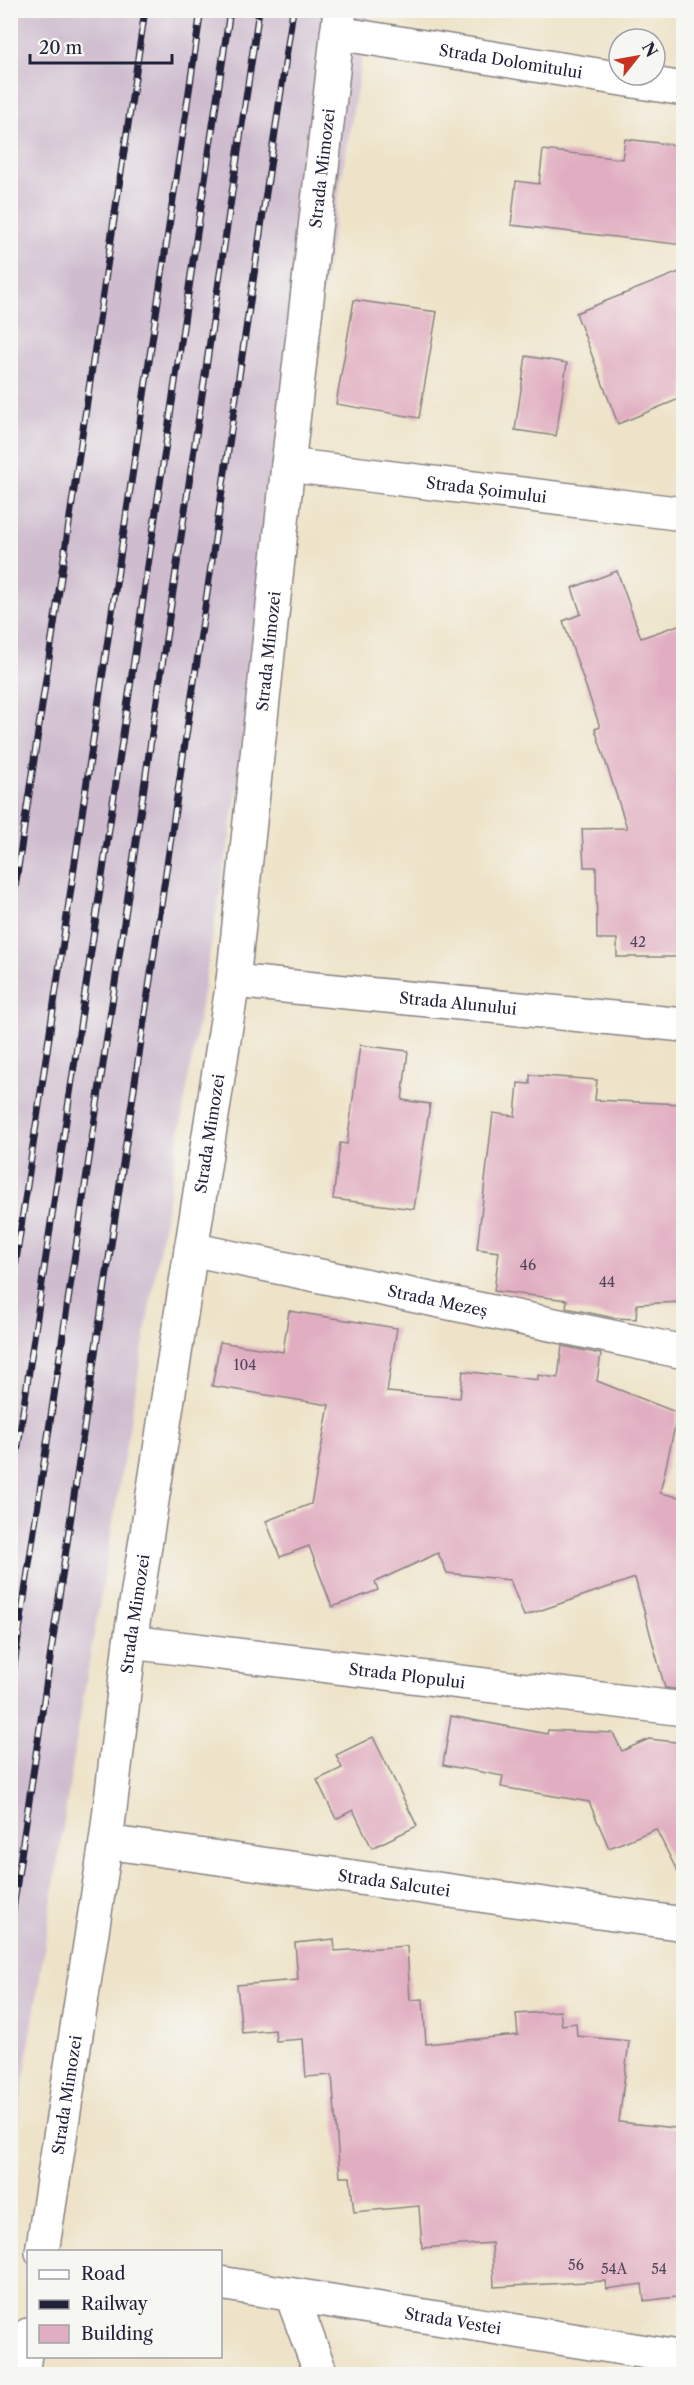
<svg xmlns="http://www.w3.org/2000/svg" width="694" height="2385" font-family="'Libre Caslon Text',serif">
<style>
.industrial{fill:#cfbdcf}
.building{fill:#e1aec1}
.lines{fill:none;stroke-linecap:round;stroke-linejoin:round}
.minor-casing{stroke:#888282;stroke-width:36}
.minor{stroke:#fff;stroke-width:33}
.rail-casing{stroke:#22223b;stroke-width:7}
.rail{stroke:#f6f6f2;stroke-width:4.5;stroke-dasharray:14;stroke-linecap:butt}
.labels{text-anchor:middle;stroke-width:5;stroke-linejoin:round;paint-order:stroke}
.number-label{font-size:14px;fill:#52455c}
.street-label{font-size:16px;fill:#22223b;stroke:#f6f6f2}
</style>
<rect width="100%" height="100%" fill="#f6f6f2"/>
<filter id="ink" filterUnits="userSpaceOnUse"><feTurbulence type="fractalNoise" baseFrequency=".0167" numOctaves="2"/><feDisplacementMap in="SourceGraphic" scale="12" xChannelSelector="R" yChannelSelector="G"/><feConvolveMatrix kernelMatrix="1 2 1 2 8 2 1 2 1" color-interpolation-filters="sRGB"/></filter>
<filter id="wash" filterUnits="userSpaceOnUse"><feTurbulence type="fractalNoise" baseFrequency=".008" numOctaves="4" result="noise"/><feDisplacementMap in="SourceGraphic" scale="24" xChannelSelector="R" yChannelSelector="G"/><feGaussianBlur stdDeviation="1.35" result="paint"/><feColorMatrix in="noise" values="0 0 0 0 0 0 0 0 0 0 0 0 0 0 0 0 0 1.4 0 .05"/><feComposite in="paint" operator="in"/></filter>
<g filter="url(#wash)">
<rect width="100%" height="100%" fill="#eee3c8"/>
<!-- industrial -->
<path class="industrial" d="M 11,11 L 370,11 L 81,1711 L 11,2164 Z"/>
<g id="blocks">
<!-- building -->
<g class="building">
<path d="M 625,139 L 684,146 L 684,245 L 511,225 L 516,181 L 539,184 L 543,150 L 622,159 Z"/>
<path d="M 684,270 L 684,397 L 618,424 L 576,313 Z"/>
<path d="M 354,300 L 437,312 L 419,418 L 336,404 Z"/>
<path d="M 526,356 L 567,363 L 556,436 L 515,430 Z"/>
<path d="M 617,571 L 641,638 L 684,623 L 684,957 L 617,957 L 617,939 L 597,939 L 596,867 L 584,867 L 582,829 L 627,828 L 595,729 L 600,727 L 563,621 L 581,614 L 572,588 Z"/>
<path d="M 360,1045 L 408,1051 L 402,1100 L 430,1104 L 414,1209 L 333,1199 L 340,1143 L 347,1144 Z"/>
<path d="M 530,1075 L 597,1080 L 595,1100 L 684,1104 L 684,1302 L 637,1304 L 636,1319 L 614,1318 L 566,1308 L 567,1300 L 494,1291 L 499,1252 L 477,1249 L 493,1113 L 515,1116 L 518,1083 L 530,1084 Z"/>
<path d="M 289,1311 L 397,1328 L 387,1392 L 460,1398 L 463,1371 L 538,1380 L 538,1375 L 558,1378 L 562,1346 L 601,1354 L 597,1381 L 678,1413 L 660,1493 L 684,1498 L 684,1690 L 665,1688 L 635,1578 L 524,1616 L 510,1580 L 447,1573 L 438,1553 L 375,1582 L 378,1590 L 332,1607 L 309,1546 L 280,1557 L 266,1521 L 311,1504 L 329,1405 L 212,1386 L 220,1342 L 283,1352 Z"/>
<path d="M 451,1716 L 547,1734 L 548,1730 L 613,1733 L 622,1751 L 649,1739 L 684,1743 L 684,1885 L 656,1829 L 609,1848 L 589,1802 L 501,1787 L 503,1776 L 443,1765 Z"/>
<path d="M 373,1737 L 417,1826 L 372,1848 L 353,1810 L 336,1819 L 317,1780 L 342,1768 L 336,1755 Z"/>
<path d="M 334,1939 L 335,1951 L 407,1946 L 410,2000 L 423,1999 L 426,2044 L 518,2035 L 516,2014 L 560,2011 L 562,2025 L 576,2023 L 577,2036 L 629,2041 L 619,2122 L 684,2129 L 684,2296 L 644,2301 L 642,2284 L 606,2289 L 605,2281 L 494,2287 L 492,2243 L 422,2248 L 419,2206 L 354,2212 L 350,2177 L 340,2177 L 332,2075 L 306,2077 L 303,2039 L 276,2041 L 275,2030 L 242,2033 L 237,1985 L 298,1980 L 295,1943 Z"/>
</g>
</g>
</g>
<g filter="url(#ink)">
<use href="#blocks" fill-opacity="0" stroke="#888282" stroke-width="1.5"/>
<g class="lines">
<defs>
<g id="minor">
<path id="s1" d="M 337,33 L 684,89"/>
<path id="s2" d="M 288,465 L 684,514"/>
<path id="s3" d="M 233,981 L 684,1025"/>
<path id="s4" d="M 191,1249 L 684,1352"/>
<path id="s5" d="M 130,1642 L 684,1709"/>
<path id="s6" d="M 106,1842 L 684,1924"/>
<path id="s7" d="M 42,2252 L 106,1842 L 130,1642 L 233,981 L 288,465 L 340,10"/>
<path id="s8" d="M 220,2283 L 684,2358"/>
<path d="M 292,2296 L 321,2374"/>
<path d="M 22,2374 L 28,2335"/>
</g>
</defs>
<!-- minor casing -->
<use href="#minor" class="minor-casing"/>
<!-- minor -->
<use href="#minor" class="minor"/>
<defs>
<g id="rail">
<path d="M 10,922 L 145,10"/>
<path d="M 10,1301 L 201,10"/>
<path d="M 10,1500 L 230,10"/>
<path d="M 10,1693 L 259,10"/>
<path d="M 10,1930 L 293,10"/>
</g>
</defs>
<!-- rail casing -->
<use href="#rail" class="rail-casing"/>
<!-- rail -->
<use href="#rail" class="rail"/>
</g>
</g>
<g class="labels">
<!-- number labels -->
<g class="number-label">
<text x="638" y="947">42</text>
<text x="528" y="1270">46</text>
<text x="607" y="1287">44</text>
<text x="245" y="1370">104</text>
<text x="576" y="2270">56</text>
<text x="614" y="2274">54A</text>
<text x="659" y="2274">54</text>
</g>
<!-- street labels -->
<g class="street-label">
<text dy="6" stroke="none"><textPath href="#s1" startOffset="176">Strada Dolomitului</textPath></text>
<text dy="6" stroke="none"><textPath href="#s7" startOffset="2103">Strada Mimozei</textPath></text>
<text dy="6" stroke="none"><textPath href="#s2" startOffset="200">Strada Șoimului</textPath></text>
<text dy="6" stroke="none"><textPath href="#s7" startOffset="1617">Strada Mimozei</textPath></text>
<text dy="6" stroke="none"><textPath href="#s3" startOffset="226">Strada Alunului</textPath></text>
<text dy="6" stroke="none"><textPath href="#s7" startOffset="1131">Strada Mimozei</textPath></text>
<text dy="6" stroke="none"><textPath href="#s4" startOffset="252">Strada Mezeș</textPath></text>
<text dy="6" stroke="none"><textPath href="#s7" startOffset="645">Strada Mimozei</textPath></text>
<text dy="6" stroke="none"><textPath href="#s5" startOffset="279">Strada Plopului</textPath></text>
<text dy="6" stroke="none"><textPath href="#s6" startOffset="291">Strada Salcutei</textPath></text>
<text dy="6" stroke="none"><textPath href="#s7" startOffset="159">Strada Mimozei</textPath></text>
<text dy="6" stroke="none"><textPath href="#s8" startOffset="236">Strada Vestei</textPath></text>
</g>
</g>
<!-- margin -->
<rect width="694" height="2385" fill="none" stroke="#f6f6f2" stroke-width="36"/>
<!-- legend -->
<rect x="27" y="2250" width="195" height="108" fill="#f6f6f2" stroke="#a1a1a9" stroke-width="1.5"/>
<rect x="39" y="2270" width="30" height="9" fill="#ffffff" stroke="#a1a1a9" stroke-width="1.5"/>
<text x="81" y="2280" font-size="18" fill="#22223b">Road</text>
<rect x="39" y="2300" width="30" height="9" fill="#22223b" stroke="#a1a1a9" stroke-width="1.5"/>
<text x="81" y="2310" font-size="18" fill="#22223b">Railway</text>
<rect x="39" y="2325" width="30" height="18" fill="#e1aec1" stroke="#a1a1a9" stroke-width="1.5"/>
<text x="81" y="2340" font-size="18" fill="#22223b">Building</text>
<!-- north arrow -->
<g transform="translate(637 57) rotate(59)"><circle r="28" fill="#f6f6f2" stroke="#a1a1a9" stroke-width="1.5"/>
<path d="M0-4.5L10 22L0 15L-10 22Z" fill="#c8321e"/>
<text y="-9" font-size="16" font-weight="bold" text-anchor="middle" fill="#22223b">N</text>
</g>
<!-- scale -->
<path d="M30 54v9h142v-9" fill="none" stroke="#22223b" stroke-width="3"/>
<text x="39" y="54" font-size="18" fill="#22223b" stroke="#f6f6f2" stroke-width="4.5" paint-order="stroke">20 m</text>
</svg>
